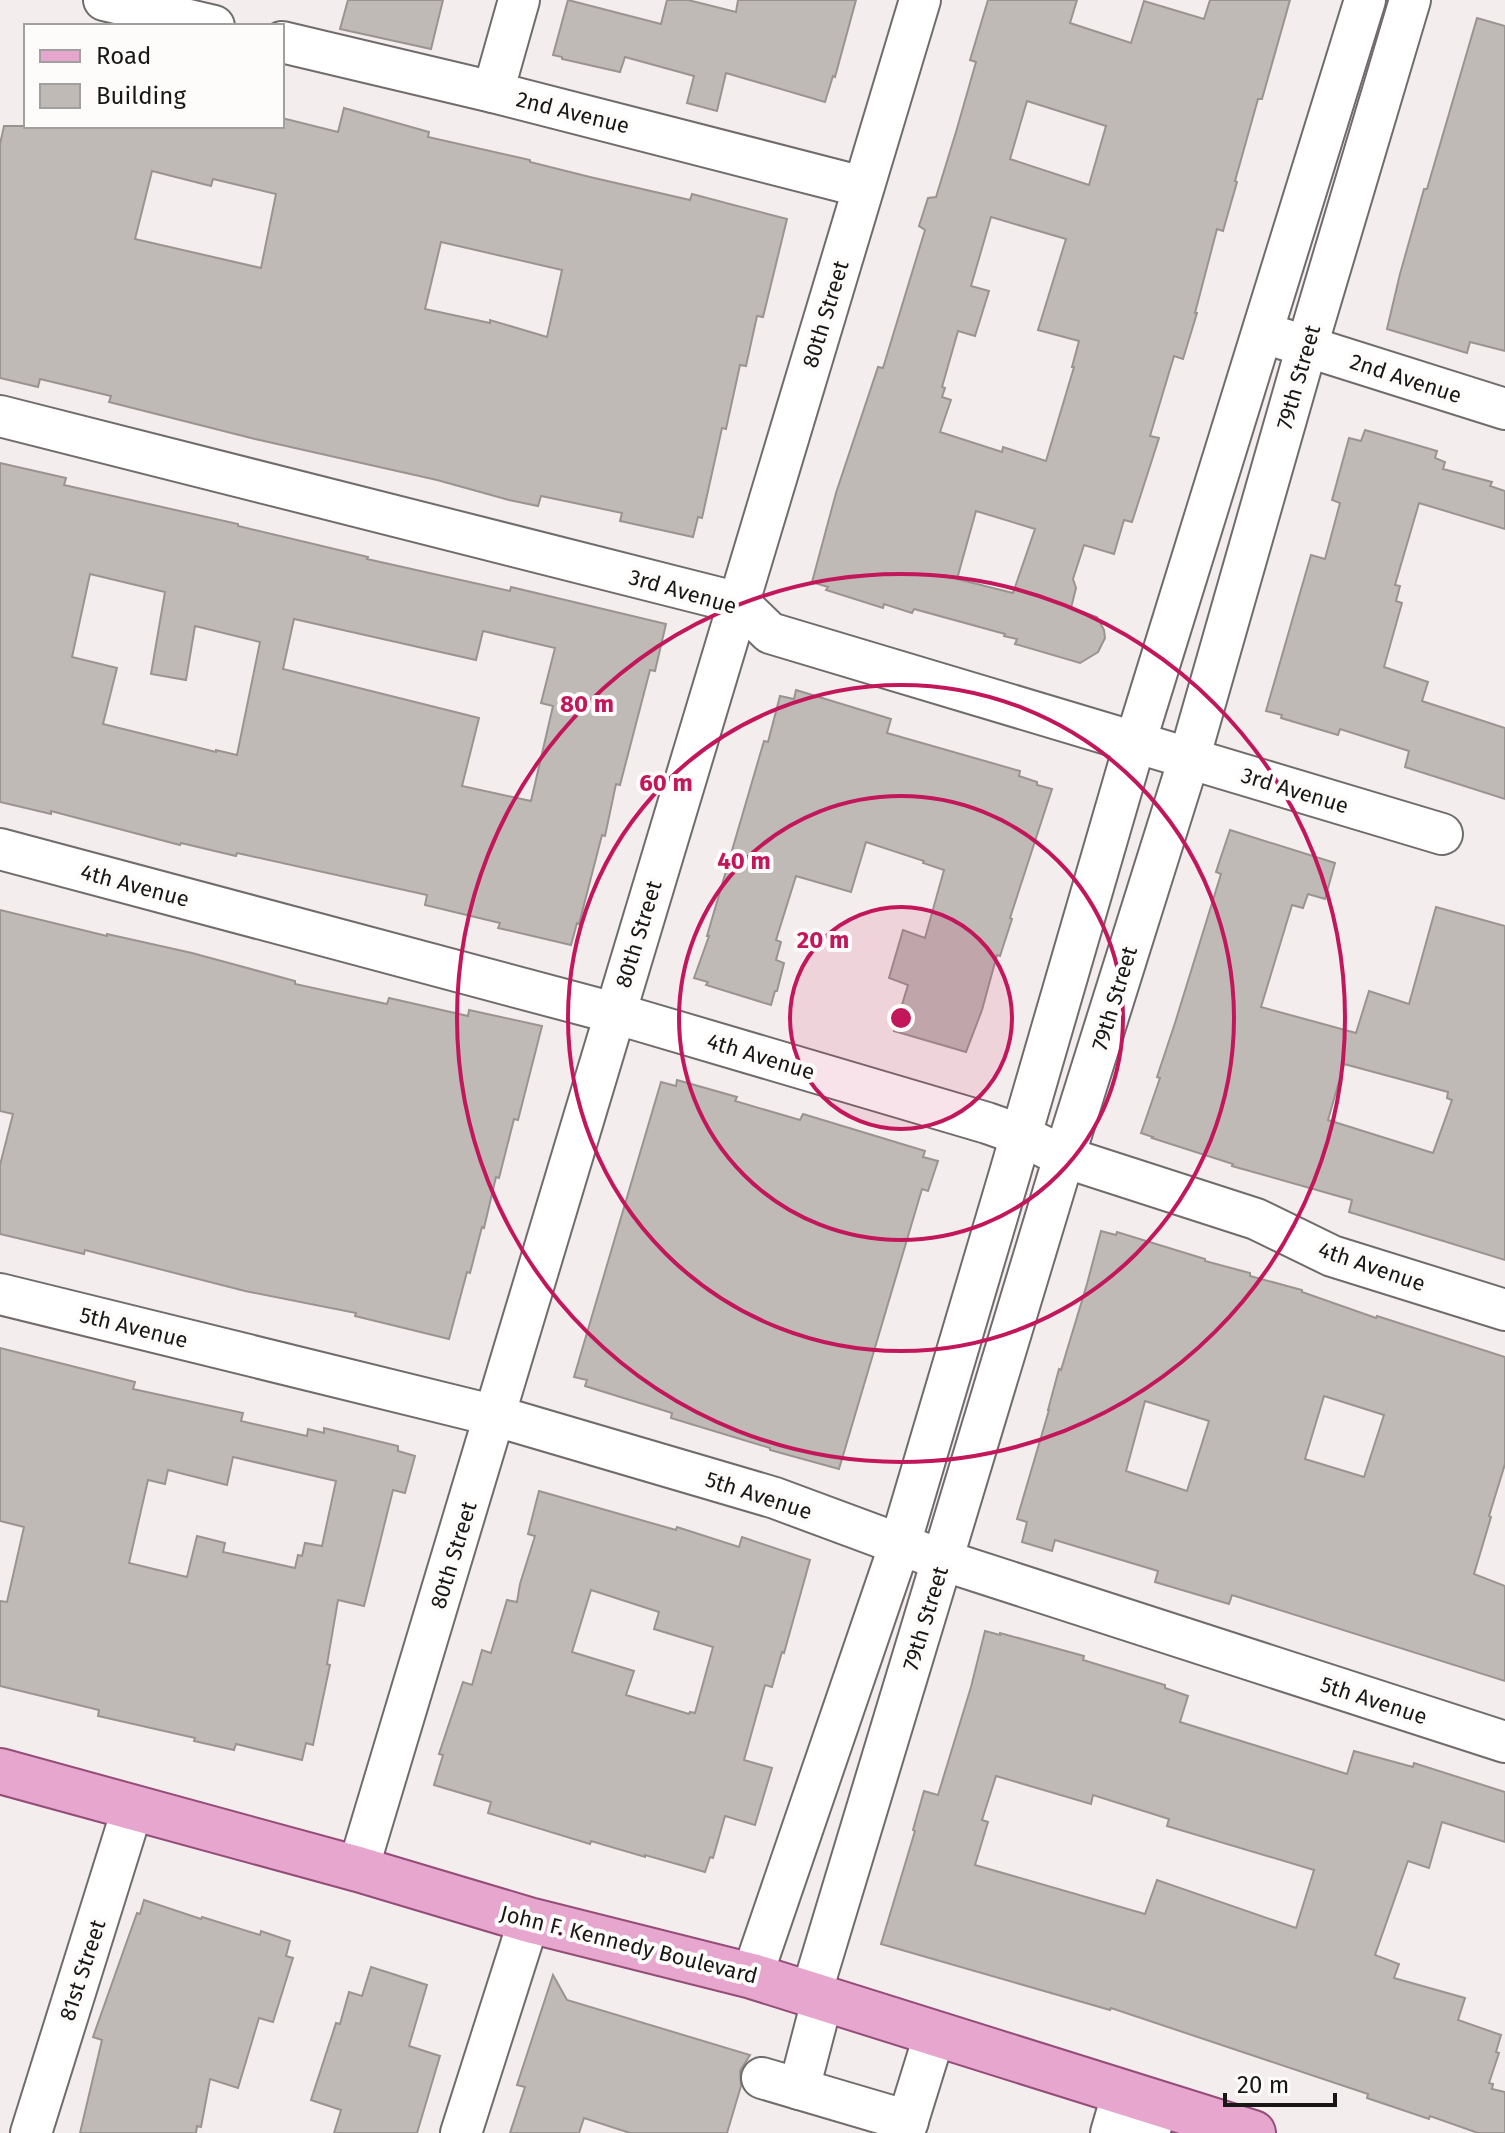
<svg xmlns="http://www.w3.org/2000/svg" width="1505" height="2133" font-family="'Fira Sans',sans-serif">
<style>
.building{fill:#c0bab7;stroke:#9a9491;stroke-width:2;fill-rule:evenodd}
.lines{fill:none;stroke-linecap:round;stroke-linejoin:round}
.minor-casing{stroke:#716b6b;stroke-width:44}
.major-casing{stroke:#944d78;stroke-width:48}
.minor{stroke:#fff;stroke-width:40}
.major{stroke:#e6a6cd;stroke-width:44}
.ring{fill:none;stroke:#c2185b;stroke-width:4}
.labels{text-anchor:middle;stroke-width:8;stroke-linejoin:round;paint-order:stroke}
.street-label{font-size:22px;fill:#191616;stroke:#fefbfb}
.centre{fill:#c2185b;stroke:#fefbfb;stroke-width:4}
.ring-label{font-size:24px;text-anchor:middle;font-weight:bold;fill:#c2185b;stroke:#fefbfb;stroke-width:8;stroke-linejoin:round;paint-order:stroke}
</style>
<rect width="100%" height="100%" fill="#f4eded"/>
<!-- building -->
<g class="building">
<path d="M 348,0 L 443,0 L 431,49 L 340,29 Z"/>
<path d="M 568,0 L 661,24 L 667,0 L 688,0 L 736,12 L 738,0 L 856,0 L 835,77 L 833,76 L 825,102 L 726,73 L 717,111 L 687,103 L 694,76 L 625,57 L 620,72 L 562,59 L 562,57 L 553,55 Z"/>
<path d="M 988,0 L 1077,0 L 1070,23 L 1131,43 L 1144,1 L 1204,19 L 1210,0 L 1290,0 L 1262,99 L 1258,99 L 1235,181 L 1237,182 L 1223,231 L 1217,229 L 1195,313 L 1197,313 L 1183,359 L 1174,356 L 1150,436 L 1159,438 L 1132,522 L 1124,520 L 1114,554 L 1084,545 L 1073,579 L 1076,588 L 1071,608 L 1097,617 L 1104,630 L 1105,638 L 1098,652 L 1080,663 L 1015,644 L 1017,639 L 1004,636 L 1005,634 L 914,609 L 912,613 L 884,604 L 883,608 L 826,590 L 828,587 L 812,582 L 836,493 L 878,367 L 883,368 L 925,230 L 919,226 L 928,198 L 936,197 L 956,132 L 976,62 L 970,60 ZM 1027,101 L 1106,126 L 1089,185 L 1010,159 ZM 991,217 L 1066,239 L 1038,330 L 1079,341 L 1072,367 L 1074,367 L 1046,461 L 1003,447 L 1002,452 L 940,432 L 951,400 L 942,397 L 945,388 L 942,387 L 958,331 L 975,336 L 989,291 L 971,286 ZM 976,511 L 1035,529 L 1013,593 L 957,579 Z"/>
<path d="M 1477,18 L 1505,26 L 1505,351 L 1470,342 L 1467,353 L 1387,329 L 1400,274 L 1424,189 L 1427,189 Z"/>
<path d="M 344,108 L 429,132 L 428,137 L 530,160 L 530,162 L 590,177 L 690,200 L 692,194 L 787,219 L 763,317 L 757,316 L 746,366 L 740,365 L 726,429 L 722,428 L 702,518 L 698,517 L 693,537 L 620,521 L 622,513 L 541,496 L 538,506 L 509,500 L 437,480 L 255,439 L 109,402 L 111,396 L 40,379 L 38,387 L 0,378 L 0,144 L 4,126 L 282,126 L 282,118 L 338,132 ZM 152,171 L 211,186 L 213,179 L 276,194 L 261,268 L 135,239 ZM 441,242 L 562,270 L 547,337 L 490,320 L 490,323 L 425,309 Z"/>
<path d="M 1365,430 L 1437,451 L 1435,458 L 1445,462 L 1443,469 L 1492,482 L 1490,486 L 1505,491 L 1505,529 L 1419,503 L 1395,585 L 1400,586 L 1396,601 L 1402,603 L 1384,667 L 1428,682 L 1422,701 L 1505,728 L 1505,799 L 1405,767 L 1409,751 L 1340,729 L 1338,735 L 1281,718 L 1282,715 L 1266,711 L 1311,555 L 1325,559 L 1340,503 L 1332,500 L 1349,438 L 1361,441 Z"/>
<path d="M 0,463 L 66,478 L 64,485 L 238,524 L 238,526 L 368,557 L 367,559 L 510,591 L 511,587 L 666,624 L 655,671 L 650,670 L 620,785 L 616,784 L 605,836 L 602,835 L 579,924 L 577,923 L 571,945 L 498,928 L 500,923 L 425,905 L 427,895 L 237,853 L 236,856 L 181,843 L 180,845 L 51,811 L 51,814 L 0,802 ZM 90,574 L 165,592 L 151,674 L 186,680 L 195,626 L 260,642 L 237,755 L 216,750 L 216,752 L 103,724 L 117,668 L 72,657 ZM 294,619 L 476,660 L 483,631 L 555,648 L 541,703 L 553,706 L 531,801 L 462,786 L 479,718 L 283,669 Z"/>
<path d="M 796,690 L 891,719 L 887,733 L 1020,771 L 1019,776 L 1037,782 L 1037,785 L 1052,789 L 1010,918 L 1012,919 L 1000,956 L 997,955 L 982,1010 L 966,1052 L 894,1031 L 908,985 L 889,978 L 903,930 L 925,938 L 944,870 L 923,863 L 924,861 L 866,842 L 851,892 L 796,876 L 776,940 L 781,942 L 776,960 L 784,963 L 777,991 L 775,991 L 771,1005 L 706,985 L 708,982 L 694,978 L 709,936 L 707,936 L 764,741 L 768,742 L 780,696 L 794,699 Z"/>
<path d="M 1230,830 L 1335,863 L 1325,899 L 1308,894 L 1303,908 L 1292,905 L 1261,1007 L 1356,1033 L 1369,991 L 1409,1004 L 1436,907 L 1505,926 L 1505,1260 L 1349,1212 L 1352,1200 L 1232,1166 L 1233,1164 L 1152,1138 L 1153,1137 L 1141,1133 L 1160,1078 L 1157,1077 L 1175,1023 L 1221,874 L 1216,872 ZM 1344,1064 L 1448,1092 L 1447,1098 L 1452,1100 L 1433,1153 L 1328,1120 Z"/>
<path d="M 0,910 L 107,936 L 107,934 L 192,953 L 295,981 L 295,984 L 387,1004 L 389,998 L 468,1016 L 469,1010 L 542,1026 L 518,1120 L 514,1119 L 499,1178 L 496,1177 L 484,1228 L 482,1227 L 470,1273 L 467,1272 L 449,1339 L 355,1316 L 356,1313 L 245,1291 L 85,1250 L 84,1254 L 0,1234 L 0,1165 L 13,1114 L 0,1111 Z"/>
<path d="M 677,1080 L 737,1097 L 735,1101 L 800,1120 L 803,1114 L 925,1151 L 923,1157 L 938,1161 L 928,1191 L 922,1189 L 839,1469 L 770,1450 L 770,1448 L 671,1418 L 672,1413 L 585,1386 L 587,1380 L 574,1377 L 661,1082 L 676,1086 Z"/>
<path d="M 1101,1231 L 1116,1235 L 1117,1232 L 1205,1259 L 1205,1261 L 1250,1273 L 1250,1276 L 1302,1290 L 1302,1292 L 1376,1318 L 1377,1316 L 1505,1357 L 1505,1464 L 1489,1516 L 1491,1517 L 1474,1574 L 1505,1586 L 1505,1681 L 1232,1595 L 1229,1604 L 1155,1582 L 1158,1571 L 1055,1540 L 1052,1551 L 1022,1542 L 1027,1522 L 1017,1519 L 1049,1410 L 1048,1410 L 1059,1369 L 1061,1370 L 1087,1284 ZM 1324,1396 L 1384,1415 L 1364,1477 L 1305,1459 ZM 1145,1401 L 1209,1421 L 1187,1491 L 1126,1471 Z"/>
<path d="M 0,1348 L 135,1382 L 133,1389 L 243,1413 L 241,1421 L 307,1436 L 308,1429 L 324,1433 L 324,1428 L 398,1446 L 398,1451 L 415,1456 L 405,1493 L 393,1490 L 364,1606 L 338,1600 L 327,1664 L 330,1665 L 313,1745 L 306,1743 L 302,1760 L 236,1744 L 234,1750 L 194,1741 L 195,1738 L 98,1716 L 99,1710 L 0,1686 L 0,1601 L 7,1602 L 24,1527 L 0,1521 ZM 233,1457 L 336,1481 L 322,1546 L 305,1543 L 302,1556 L 298,1555 L 295,1568 L 223,1552 L 225,1543 L 197,1536 L 187,1577 L 129,1563 L 148,1480 L 165,1484 L 168,1470 L 227,1485 Z"/>
<path d="M 539,1491 L 676,1530 L 677,1527 L 739,1547 L 742,1537 L 810,1560 L 784,1653 L 782,1652 L 772,1687 L 765,1685 L 744,1760 L 772,1768 L 755,1825 L 725,1816 L 713,1858 L 710,1857 L 705,1872 L 645,1855 L 645,1857 L 591,1841 L 590,1844 L 488,1813 L 491,1802 L 434,1785 L 443,1755 L 439,1754 L 463,1682 L 472,1685 L 482,1650 L 491,1653 L 507,1600 L 517,1602 L 520,1584 L 535,1536 L 528,1534 ZM 591,1590 L 659,1612 L 654,1629 L 713,1647 L 695,1713 L 690,1712 L 689,1714 L 626,1695 L 634,1671 L 572,1652 Z"/>
<path d="M 985,1631 L 1000,1635 L 1000,1633 L 1084,1656 L 1083,1660 L 1165,1685 L 1165,1688 L 1188,1696 L 1180,1722 L 1347,1774 L 1354,1751 L 1413,1767 L 1414,1763 L 1505,1792 L 1505,1842 L 1442,1822 L 1429,1868 L 1408,1861 L 1375,1955 L 1399,1964 L 1394,1978 L 1465,1998 L 1458,2020 L 1501,2035 L 1496,2052 L 1499,2053 L 1489,2083 L 1493,2084 L 1492,2089 L 1505,2092 L 1505,2133 L 1478,2133 L 1430,2116 L 1429,2119 L 1367,2098 L 1368,2094 L 1111,2008 L 1110,2010 L 881,1944 L 915,1831 L 913,1830 L 924,1791 L 938,1795 L 971,1687 ZM 996,1776 L 1091,1804 L 1093,1795 L 1169,1819 L 1167,1826 L 1314,1870 L 1296,1928 L 1157,1880 L 1145,1914 L 975,1865 L 988,1822 L 982,1820 Z"/>
<path d="M 144,1900 L 201,1919 L 202,1917 L 260,1935 L 261,1931 L 290,1941 L 286,1956 L 293,1958 L 273,2022 L 259,2018 L 238,2088 L 210,2079 L 201,2127 L 197,2126 L 196,2133 L 80,2133 L 102,2040 L 93,2037 L 137,1913 L 140,1914 Z"/>
<path d="M 371,1967 L 427,1985 L 409,2046 L 440,2056 L 417,2133 L 334,2133 L 341,2110 L 311,2100 L 336,2023 L 340,2024 L 349,1992 L 362,1996 Z"/>
<path d="M 553,1975 L 567,2000 L 750,2055 L 740,2071 L 741,2086 L 727,2133 L 630,2133 L 584,2118 L 579,2133 L 510,2133 L 525,2087 L 517,2085 Z"/>
</g>
<g class="lines">
<defs>
<g id="minor">
<path d="M 104,0 L 214,26"/>
<path d="M 282,42 L 493,92 L 863,187"/>
<path d="M 493,92 L 519,0"/>
<path d="M 1280,338 L 1505,409"/>
<path d="M 0,416 L 739,603 L 770,633 L 1442,834"/>
<path d="M 0,849 L 614,1013 L 987,1123 L 1021,1135 L 1064,1157 L 1256,1219 L 1332,1256 L 1505,1310"/>
<path d="M 0,1294 L 496,1416 L 775,1498 L 942,1560 L 1505,1742"/>
<path d="M 358,1869 L 920,0"/>
<path d="M 752,1976 L 900,1544 L 1010,1173 L 1135,743 L 1365,0"/>
<path d="M 811,1994 L 1064,1157 L 1189,759 L 1307,346 L 1410,0"/>
<path d="M 762,2078 L 908,2121"/>
<path d="M 799,2089 L 823,1997"/>
<path d="M 31,2133 L 133,1807"/>
<path d="M 461,2133 L 529,1920"/>
<path d="M 904,2133 L 935,2033"/>
<path d="M 1111,2133 L 1123,2092"/>
<path d="M 1149,2133 L 1158,2103"/>
</g>
<path id="major" d="M 0,1771 L 358,1869 L 529,1920 L 752,1976 L 1253,2133"/>
</defs>
<!-- minor casing -->
<use href="#minor" class="minor-casing"/>
<!-- major casing -->
<use href="#major" class="major-casing"/>
<!-- minor -->
<use href="#minor" class="minor"/>
<!-- major -->
<use href="#major" class="major"/>
</g>
<!-- distance rings -->
<circle cx="901" cy="1018" r="111" fill="#c2185b" fill-opacity=".12"/>
<g class="ring">
<circle cx="901" cy="1018" r="111"/>
<circle cx="901" cy="1018" r="222"/>
<circle cx="901" cy="1018" r="333"/>
<circle cx="901" cy="1018" r="444"/>
</g>
<g class="labels">
<!-- street labels -->
<g class="street-label">
<text transform="translate(573 112) rotate(14)" y="8">2nd Avenue</text>
<text transform="translate(825 314) rotate(-73)" y="8">80th Street</text>
<text transform="translate(1298 377) rotate(-74)" y="8">79th Street</text>
<text transform="translate(1406 378) rotate(18)" y="8">2nd Avenue</text>
<text transform="translate(683 591) rotate(16)" y="8">3rd Avenue</text>
<text transform="translate(1295 790) rotate(17)" y="8">3rd Avenue</text>
<text transform="translate(135 885) rotate(15)" y="8">4th Avenue</text>
<text transform="translate(638 934) rotate(-73)" y="8">80th Street</text>
<text transform="translate(1114 998) rotate(-73)" y="8">79th Street</text>
<text transform="translate(761 1056) rotate(17)" y="8">4th Avenue</text>
<text transform="translate(1372 1266) rotate(19)" y="8">4th Avenue</text>
<text transform="translate(134 1327) rotate(14)" y="8">5th Avenue</text>
<text transform="translate(759 1495) rotate(18)" y="8">5th Avenue</text>
<text transform="translate(453 1555) rotate(-73)" y="8">80th Street</text>
<text transform="translate(925 1618) rotate(-73)" y="8">79th Street</text>
<text transform="translate(1374 1700) rotate(18)" y="8">5th Avenue</text>
<text transform="translate(629 1944) rotate(14)" y="8">John F. Kennedy Boulevard</text>
<text transform="translate(82 1970) rotate(-72)" y="8">81st Street</text>
</g>
</g>
<circle cx="901" cy="1018" r="12" class="centre"/>
<g class="ring-label">
<text x="587" y="712">80 m</text>
<text x="666" y="791">60 m</text>
<text x="744" y="869">40 m</text>
<text x="823" y="948">20 m</text>
</g>
<!-- legend -->
<rect x="24" y="24" width="260" height="104" fill="#fefbfb" stroke="#a29f9f" stroke-width="2"/>
<rect x="40" y="50" width="40" height="12" fill="#e6a6cd" stroke="#a29f9f" stroke-width="2"/>
<text x="96" y="64" font-size="24" fill="#191616">Road</text>
<rect x="40" y="84" width="40" height="24" fill="#c0bab7" stroke="#a29f9f" stroke-width="2"/>
<text x="96" y="104" font-size="24" fill="#191616">Building</text>
<!-- scale -->
<path d="M1225 2093v12h110v-12" fill="none" stroke="#191616" stroke-width="4"/>
<text x="1237" y="2093" font-size="24" fill="#191616" stroke="#fefbfb" stroke-width="6" paint-order="stroke">20 m</text>
</svg>
